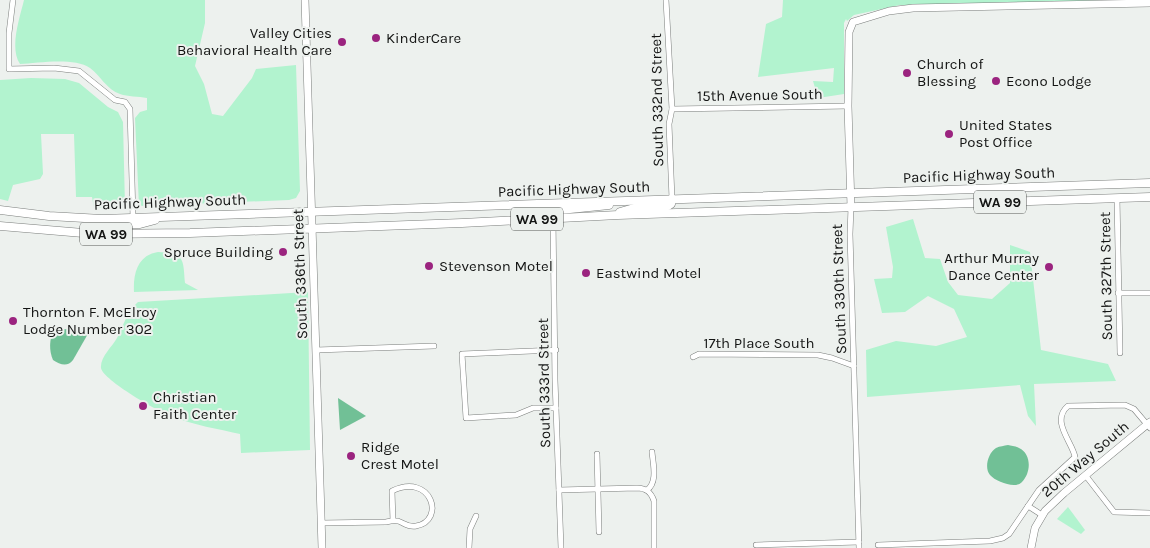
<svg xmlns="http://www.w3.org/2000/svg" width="1150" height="548" font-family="Karla,sans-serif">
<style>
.green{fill:#b2f3cf}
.water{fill:#71c096}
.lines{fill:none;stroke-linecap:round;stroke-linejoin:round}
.street-casing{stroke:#7b7e7c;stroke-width:6}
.secondary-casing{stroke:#7b7e7c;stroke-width:8}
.primary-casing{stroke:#7b7e7c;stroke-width:9}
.street{stroke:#fff;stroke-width:5}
.secondary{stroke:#fff;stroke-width:7}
.primary{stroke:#fff;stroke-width:8}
.poi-dot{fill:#9b247f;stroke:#edf1ee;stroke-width:2}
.labels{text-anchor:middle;stroke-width:4;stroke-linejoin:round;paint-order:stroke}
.shield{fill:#edf1ee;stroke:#555755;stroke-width:1}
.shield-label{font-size:14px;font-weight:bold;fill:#141514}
.poi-label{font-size:15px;fill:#141514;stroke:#edf1ee;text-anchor:start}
.street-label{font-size:15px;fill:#141514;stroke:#edf1ee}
</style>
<rect width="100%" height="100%" fill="#edf1ee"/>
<!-- green -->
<g class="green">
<path d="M 24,0 L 205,0 L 205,23 L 195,66 L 204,84 L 212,114 L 223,116 L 252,78 L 256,69 L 296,65 L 300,191 L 296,198 L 289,200 L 139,206 L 135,118 L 140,112 L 147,110 L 147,98 C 138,96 128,97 120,94 C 107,90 100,75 90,68 C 74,57 38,63 20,64 C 9,48 20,17 24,0 Z"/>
<path d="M 783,0 L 1150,0 L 1150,4 L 900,5 L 854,15 L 847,21 L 846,19 L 844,23 L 844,94 L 818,98 L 813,81 L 833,82 L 834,68 L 758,77 L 766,24 L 782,17 Z"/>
<path d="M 31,78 L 65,79 L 79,83 L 108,107 L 118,112 L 123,122 L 125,207 L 94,208 L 92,197 L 76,197 L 74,134 L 41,134 L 43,174 L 40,179 L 13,185 L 8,201 L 0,199 L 0,80 Z"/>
<path d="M 913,219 L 925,258 L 940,259 L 948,282 L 958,295 L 992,299 L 1010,283 L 1010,245 L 1030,252 L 1041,350 L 1108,364 L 1116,381 L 1034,384 L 1036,426 L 1028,416 L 1020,385 L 867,397 L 866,350 L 896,341 L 936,346 L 967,337 L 954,309 L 928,296 L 905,312 L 882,313 L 874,279 L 892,278 L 893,267 L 886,227 Z"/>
<path d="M 158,252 C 185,254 183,258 185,283 L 198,290 L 134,292 C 133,273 138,255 158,252 Z"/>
<path d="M 308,292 L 310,450 L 241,453 L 240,434 C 218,429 194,425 173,417 C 160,413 103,380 101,368 C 100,357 112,347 117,338 C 125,324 125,314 138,302 Z"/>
<path d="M 1068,507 L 1085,530 L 1081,534 L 1057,519 Z"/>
</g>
<!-- water -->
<g class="water">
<path d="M 81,328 L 89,332 L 73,360 C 68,367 60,365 53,360 C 49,351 49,339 54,330 Z"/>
<path d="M 338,398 L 366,416 L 340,430 Z"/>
<path d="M 1008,445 C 1011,446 1016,446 1019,448 C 1032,454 1031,473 1022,482 C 1016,489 996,482 990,475 C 984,468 988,453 996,448 C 1000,446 1004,446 1008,445 Z"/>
</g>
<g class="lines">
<defs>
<g id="street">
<path d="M 13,0 L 9,33 L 9,69 L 54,68 L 79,71 L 115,100 L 125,102 L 130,109 L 133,217"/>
<path d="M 666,0 L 672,109 L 669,124 L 672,199"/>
<path d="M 672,109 L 848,106"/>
<path d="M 1117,198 L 1120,353"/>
<path d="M 851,207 L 850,234 L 859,548"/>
<path d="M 553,218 L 555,380 L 561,548"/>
<path d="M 1118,293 L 1150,293"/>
<path d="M 316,350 L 434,346"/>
<path d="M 693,357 L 699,354 L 818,355 L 832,358 L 854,366"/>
<path d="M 556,408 L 533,408 L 516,415 L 466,418 L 462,354 L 556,350"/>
<path d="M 597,454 L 599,532"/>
<path d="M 1086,476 L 1114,512 L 1150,513"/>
<path d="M 559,490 L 637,488 C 646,488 651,492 654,501 L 654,548"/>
<path d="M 647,490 C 658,482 653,464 652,452"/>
<path d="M 1028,506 L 1042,515"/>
<path d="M 321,523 L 386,522 C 390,521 394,520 398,521 C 404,523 409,528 416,526 C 446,521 432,472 392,491 L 393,521"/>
<path d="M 756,545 L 859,542"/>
<path d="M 878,545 L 990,541 L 1003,538 L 1009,534 L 1039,490 L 1075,457 C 1073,443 1050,421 1068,406 L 1125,405 L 1134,409 L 1150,428"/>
<path d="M 469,548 L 470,529 L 476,516"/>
</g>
<g id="secondary">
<path d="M 305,0 L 322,548"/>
<path d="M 851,207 L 848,106 L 849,32 L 853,22 L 889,11 L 913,8 L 1150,3"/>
<path d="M 1031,548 L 1035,528 L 1045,511 L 1064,493 L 1150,422"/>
</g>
<g id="primary">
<path d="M 0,210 L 49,216 L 102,219 L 1150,183"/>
<path d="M 620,212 L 634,208 L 668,206 L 671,204 L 672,199"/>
<path d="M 553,218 L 555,213 L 560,210 L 609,205"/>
<path d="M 0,226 L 95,234 L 190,233 L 462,223 L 618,215 L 1150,197"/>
<path d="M 109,234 L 108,226 L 112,225 L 140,224 L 155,220"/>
</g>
</defs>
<!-- street casing -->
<use href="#street" class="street-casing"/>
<!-- secondary casing -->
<use href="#secondary" class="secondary-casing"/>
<!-- primary casing -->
<use href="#primary" class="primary-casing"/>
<!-- street -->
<use href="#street" class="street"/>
<!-- secondary -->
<use href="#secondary" class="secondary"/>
<!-- primary -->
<use href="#primary" class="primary"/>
</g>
<!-- markers -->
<g class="poi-dot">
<circle cx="376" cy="38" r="5"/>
<circle cx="342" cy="42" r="5"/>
<circle cx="907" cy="73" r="5"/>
<circle cx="996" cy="81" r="5"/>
<circle cx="949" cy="134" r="5"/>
<circle cx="283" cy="252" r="5"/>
<circle cx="429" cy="266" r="5"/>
<circle cx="1049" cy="267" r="5"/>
<circle cx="586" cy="273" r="5"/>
<circle cx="13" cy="321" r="5"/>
<circle cx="143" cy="406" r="5"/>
<circle cx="351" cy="456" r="5"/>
</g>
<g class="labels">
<!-- shield labels -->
<g class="shield">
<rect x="974" y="190.5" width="52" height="23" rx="4"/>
<rect x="511" y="207.5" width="52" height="23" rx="4"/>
<rect x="80" y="222.5" width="52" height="23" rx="4"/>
</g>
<g class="shield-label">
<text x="1000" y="207">WA 99</text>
<text x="537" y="224">WA 99</text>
<text x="106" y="239">WA 99</text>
</g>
<!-- poi labels -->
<g class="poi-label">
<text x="332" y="38" text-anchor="end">Valley Cities<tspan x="332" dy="17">Behavioral Health Care</tspan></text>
<text x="386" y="43">KinderCare</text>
<text x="917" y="69">Church of<tspan x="917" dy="17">Blessing</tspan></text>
<text x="1006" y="86">Econo Lodge</text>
<text x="959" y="130">United States<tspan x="959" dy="17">Post Office</tspan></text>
<text x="273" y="257" text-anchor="end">Spruce Building</text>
<text x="1039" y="263" text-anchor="end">Arthur Murray<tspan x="1039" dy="17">Dance Center</tspan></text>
<text x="439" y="271">Stevenson Motel</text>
<text x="596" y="278">Eastwind Motel</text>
<text x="23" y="317">Thornton F. McElroy<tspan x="23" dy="17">Lodge Number 302</tspan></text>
<text x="153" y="402">Christian<tspan x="153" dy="17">Faith Center</tspan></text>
<text x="361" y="452">Ridge<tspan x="361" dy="17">Crest Motel</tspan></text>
</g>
<!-- street labels -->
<g class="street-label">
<text transform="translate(760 95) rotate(-1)" y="5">15th Avenue South</text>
<text transform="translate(657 100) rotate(-91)" y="5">South 332nd Street</text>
<text transform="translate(979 175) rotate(-2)" y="5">Pacific Highway South</text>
<text transform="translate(574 189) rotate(-2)" y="5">Pacific Highway South</text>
<text transform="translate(170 202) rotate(-2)" y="5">Pacific Highway South</text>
<text transform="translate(300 274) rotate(-92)" y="5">South 336th Street</text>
<text transform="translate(1106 276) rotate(-91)" y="5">South 327th Street</text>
<text transform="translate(839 289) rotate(-92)" y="5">South 330th Street</text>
<text x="759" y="348">17th Place South</text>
<text transform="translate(544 383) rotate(-91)" y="5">South 333rd Street</text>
<text transform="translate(1085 459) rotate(-40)" y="5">20th Way South</text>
</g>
</g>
</svg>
